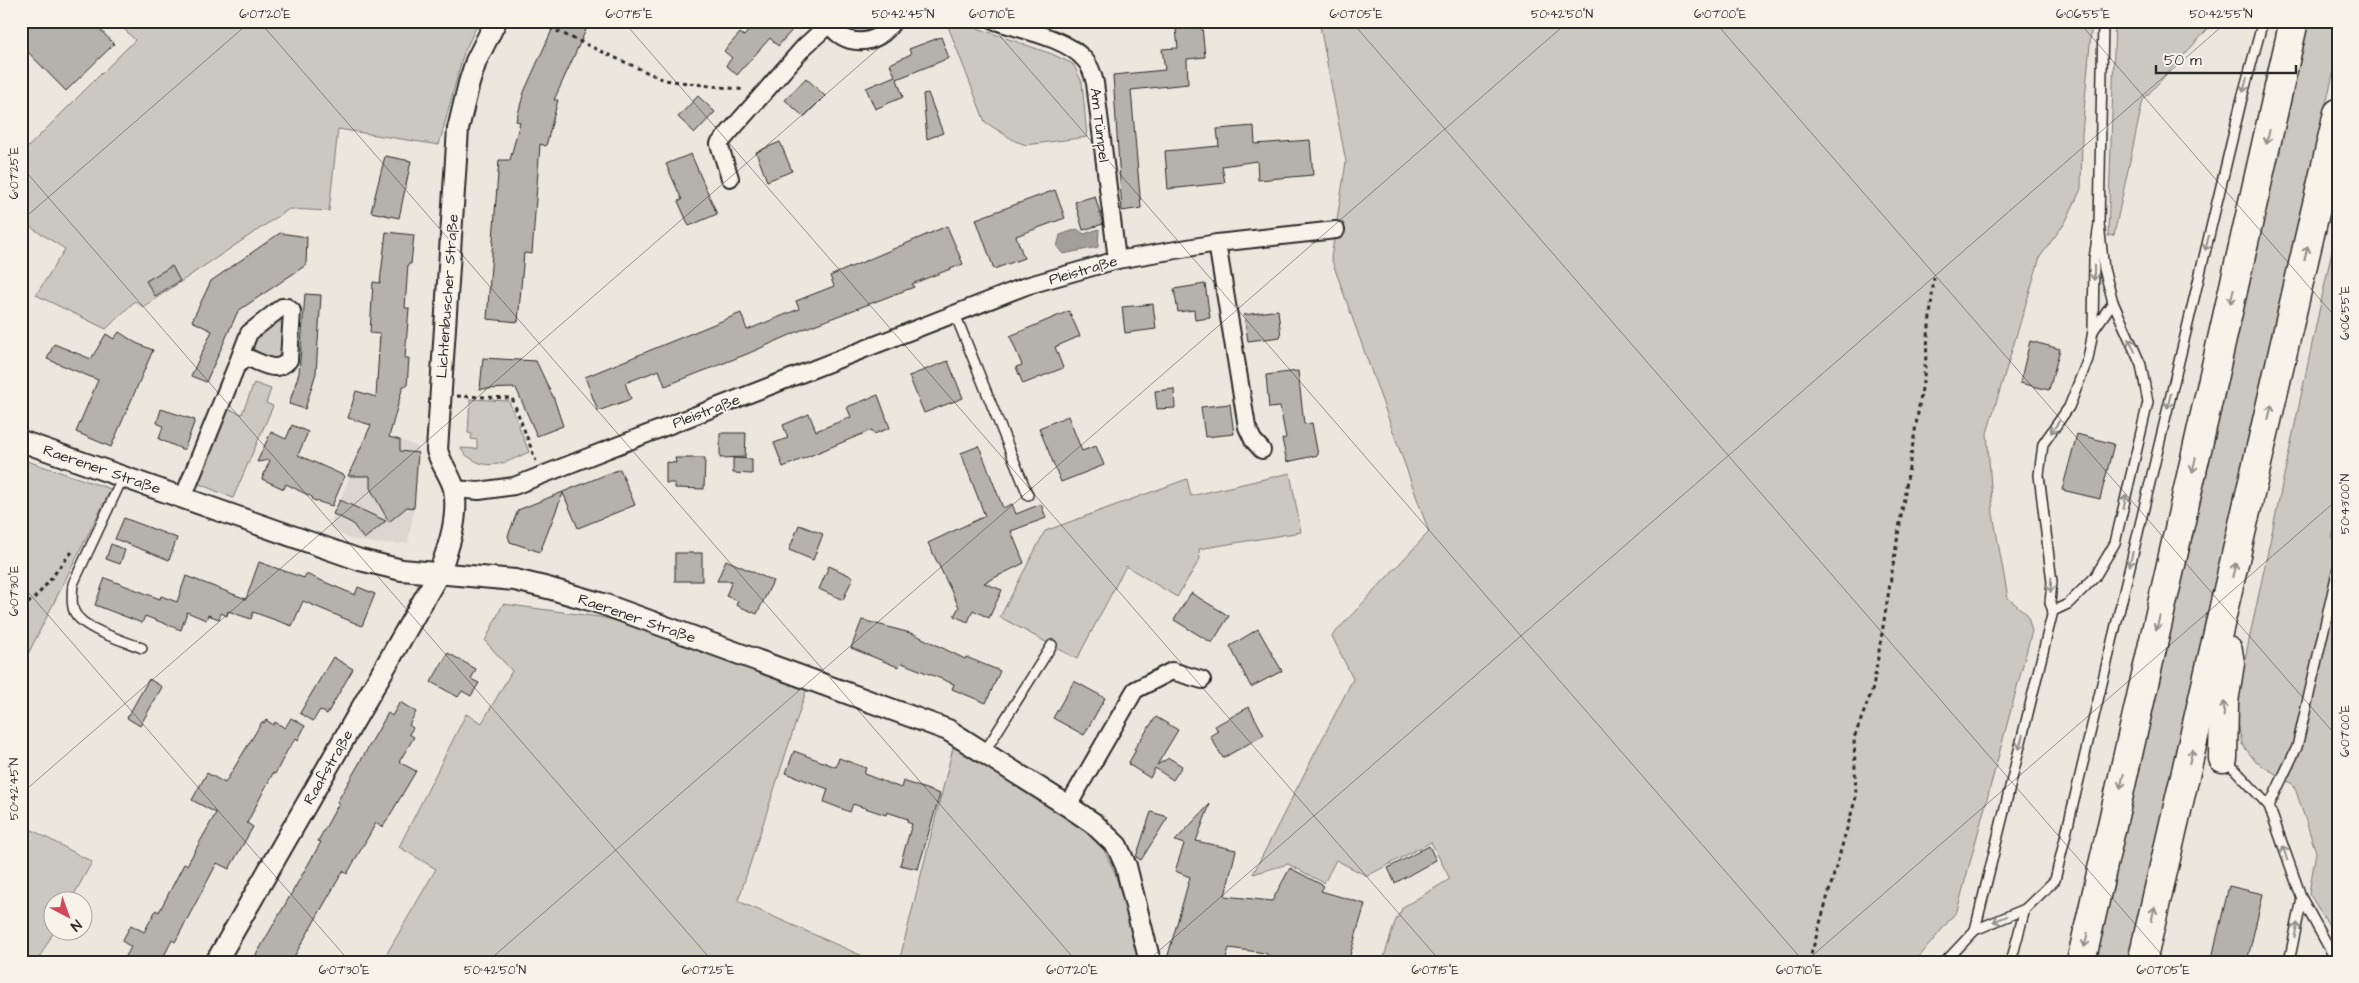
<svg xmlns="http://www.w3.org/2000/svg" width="2359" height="983" font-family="'Architects Daughter',sans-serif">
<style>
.built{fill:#dbd7ce}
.green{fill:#cbc8bf;stroke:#7b7a75}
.water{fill:#a29f98;stroke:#72716c}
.building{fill:#b5b2ab;stroke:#2b2b2b}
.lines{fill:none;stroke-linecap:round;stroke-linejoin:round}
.service-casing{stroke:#2b2b2b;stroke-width:12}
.minor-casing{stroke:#2b2b2b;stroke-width:20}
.tertiary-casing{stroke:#2b2b2b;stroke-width:24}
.motorway-casing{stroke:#2b2b2b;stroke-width:31}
.path{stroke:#2b2b2b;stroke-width:3;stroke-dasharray:4 4;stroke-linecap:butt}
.service{stroke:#f7f3e8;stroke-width:9}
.minor{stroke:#f7f3e8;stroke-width:16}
.tertiary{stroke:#f7f3e8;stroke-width:20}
.motorway{stroke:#f7f3e8;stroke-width:28}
.oneway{stroke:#918f8a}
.ticks{fill:none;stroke:#2b2b2b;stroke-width:1;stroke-opacity:0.45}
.labels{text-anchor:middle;stroke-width:4;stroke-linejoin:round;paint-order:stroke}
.street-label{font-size:15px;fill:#2b2b2b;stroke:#f7f3e8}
.neatline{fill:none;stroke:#2b2b2b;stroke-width:2}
.ticks-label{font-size:12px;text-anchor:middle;fill:#2b2b2b}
</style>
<rect width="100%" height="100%" fill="#ebe7dd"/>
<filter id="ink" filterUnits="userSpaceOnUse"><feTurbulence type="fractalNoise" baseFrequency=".02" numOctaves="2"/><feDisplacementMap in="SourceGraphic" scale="10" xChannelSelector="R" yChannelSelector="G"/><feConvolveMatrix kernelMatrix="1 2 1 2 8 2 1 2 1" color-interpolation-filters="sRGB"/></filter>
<g filter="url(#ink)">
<!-- built -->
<path class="built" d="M 367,433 L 400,440 L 418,447 L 414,508 L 408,543 L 381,544 L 349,539 L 329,527 Z"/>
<!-- green -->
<g class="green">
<path d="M 116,21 L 479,21 L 463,55 L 439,145 L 338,129 L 329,211 L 289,209 L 143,307 L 135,301 L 106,329 L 36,295 L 65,249 L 21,221 L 21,154 L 135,40 Z"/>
<path d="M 839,21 L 883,21 C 870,33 851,38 839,21 Z"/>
<path d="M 946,21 L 957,21 L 1052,54 L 1073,64 L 1082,82 L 1087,137 L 1026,145 L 1015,141 L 985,122 Z"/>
<path d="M 1319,21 L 2092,21 L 2082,134 L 2081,189 L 2066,221 L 2040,257 L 1987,433 L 1993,514 L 2008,598 L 2027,614 L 2032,631 L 1957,911 L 1915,962 L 1392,962 L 1384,957 L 1395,922 L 1403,907 L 1450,879 L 1431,842 L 1367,876 L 1336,860 L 1324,883 L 1288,864 L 1253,874 L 1353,679 L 1332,636 L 1429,532 L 1331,258 L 1346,162 Z"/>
<path d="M 2115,21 L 2215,21 L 2143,100 L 2114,235 L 2108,236 Z"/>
<path d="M 2305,21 L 2338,21 L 2338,52 L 2129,962 L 2091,962 Z"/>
<path d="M 2338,222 L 2338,512 L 2332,538 L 2338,540 L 2338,941 L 2309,893 L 2316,852 L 2294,785 L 2256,762 L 2242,744 L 2235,706 Z"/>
<path d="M 277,320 L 284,325 L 282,352 L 273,361 L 258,354 L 253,347 L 259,333 Z"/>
<path d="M 254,383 L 271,389 L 266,403 L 273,406 L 233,498 L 197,483 L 228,409 L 242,414 Z"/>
<path d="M 470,399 L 509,401 L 529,452 C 511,460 491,472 472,459 C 467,456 463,454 461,448 L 477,449 L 477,440 L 471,439 L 472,434 L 468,433 Z"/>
<path d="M 21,459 L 111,489 L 21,668 Z"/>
<path d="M 1290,473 L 1301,532 L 1199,549 L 1200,559 L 1177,597 L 1126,566 L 1077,659 L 1000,617 L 1045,531 L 1187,479 L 1191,496 Z"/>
<path d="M 503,604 L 600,617 L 652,629 L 807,688 L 738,901 L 876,962 L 382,962 L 436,869 L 399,847 L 466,714 L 482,723 L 512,671 L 485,641 Z"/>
<path d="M 954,744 L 1052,807 L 1086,832 L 1104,850 L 1115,873 L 1141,962 L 899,962 Z"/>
<path d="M 21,824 L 92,862 L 71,900 L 52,900 L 54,931 L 37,962 L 21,962 Z"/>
</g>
<!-- water -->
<path class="water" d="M 1077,229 L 1084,234 L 1099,229 L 1098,247 L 1063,254 L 1057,247 L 1060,235 Z"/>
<!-- building -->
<g class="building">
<path d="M 21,21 L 92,21 L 114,44 L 66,91 L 21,45 Z"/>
<path d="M 556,21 L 590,21 L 554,100 L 558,100 L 546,146 L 540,144 L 532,254 L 524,253 L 518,322 L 487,319 L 499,160 L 510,160 L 520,122 L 516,121 L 524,92 Z"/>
<path d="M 751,21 L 800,21 L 778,46 L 770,38 L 737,75 L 726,65 L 732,58 L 724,51 L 740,33 L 744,36 L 754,24 Z"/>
<path d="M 1202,27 L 1205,57 L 1187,59 L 1188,84 L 1131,90 L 1141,208 L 1122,211 L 1113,75 L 1165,70 L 1162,49 L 1178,48 L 1176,29 Z"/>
<path d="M 941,37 L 949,58 L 897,79 L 903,97 L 875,109 L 866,88 L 895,76 L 890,64 L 911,54 L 909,49 Z"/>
<path d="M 806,78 L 825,96 L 804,117 L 785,100 Z"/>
<path d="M 928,93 L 943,133 L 927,139 L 923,94 Z"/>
<path d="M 698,96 L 715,112 L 695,133 L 678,117 Z"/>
<path d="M 1254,126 L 1255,144 L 1310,140 L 1313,175 L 1258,180 L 1257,161 L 1222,166 L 1225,183 L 1168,189 L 1165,151 L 1219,146 L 1217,129 Z"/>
<path d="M 780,142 L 792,171 L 767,181 L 756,152 Z"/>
<path d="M 691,154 L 717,214 L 689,226 L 678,201 L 682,200 L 666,164 Z"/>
<path d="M 385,156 L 411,161 L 399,218 L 371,212 Z"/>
<path d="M 1055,190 L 1065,218 L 1016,236 L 1024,258 L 994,269 L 976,219 Z"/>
<path d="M 1095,196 L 1103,224 L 1083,230 L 1075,202 Z"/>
<path d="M 947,226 L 963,264 L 912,284 L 914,287 L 806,328 L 747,354 L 665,386 L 659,370 L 625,383 L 631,399 L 598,411 L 585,377 L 741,313 L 747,330 L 799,309 L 796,301 L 834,286 L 830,276 Z"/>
<path d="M 386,232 L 414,235 L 411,264 L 408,264 L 405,308 L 409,308 L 405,358 L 409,358 L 407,386 L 403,386 L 389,437 L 400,440 L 400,451 L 418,453 L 414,508 L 407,507 L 389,522 L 370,488 L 370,476 L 348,476 L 371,425 L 348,418 L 356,391 L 376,397 L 380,334 L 370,333 L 373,282 L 380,283 Z"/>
<path d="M 280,233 L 307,237 L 306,265 L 238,311 L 206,382 L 191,376 L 212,331 L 192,321 L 211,281 Z"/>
<path d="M 172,266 L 180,281 L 155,296 L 146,281 Z"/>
<path d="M 1205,284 L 1210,318 L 1195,320 L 1194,310 L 1178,312 L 1174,289 Z"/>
<path d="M 305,294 L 321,295 L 316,373 L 305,409 L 289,404 L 299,373 Z"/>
<path d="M 1153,304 L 1156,329 L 1125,333 L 1122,307 Z"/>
<path d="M 1278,310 L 1281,337 L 1248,341 L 1244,315 Z"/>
<path d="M 1069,311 L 1080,336 L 1055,347 L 1063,368 L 1023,384 L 1016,367 L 1022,365 L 1010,336 Z"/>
<path d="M 119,332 L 136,343 L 153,350 L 111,447 L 76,432 L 98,380 L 47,359 L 54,344 L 91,359 L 106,334 L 114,339 Z"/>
<path d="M 2030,341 L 2060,349 L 2049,390 L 2020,383 Z"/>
<path d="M 483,358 L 536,361 L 554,399 L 563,426 L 537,436 L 516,388 L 480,389 Z"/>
<path d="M 948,361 L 963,398 L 924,413 L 909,376 Z"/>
<path d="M 1298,371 L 1304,424 L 1312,423 L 1318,455 L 1287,462 L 1282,439 L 1286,438 L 1280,407 L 1269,408 L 1266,375 Z"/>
<path d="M 1174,389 L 1175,408 L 1157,409 L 1155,391 Z"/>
<path d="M 878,395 L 890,428 L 874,434 L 872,430 L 783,467 L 774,443 L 788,438 L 783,425 L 809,414 L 816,431 L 851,417 L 847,407 Z"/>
<path d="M 1230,404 L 1234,434 L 1205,437 L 1201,407 Z"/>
<path d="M 161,409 L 195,420 L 184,450 L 159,439 L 163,426 L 157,423 Z"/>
<path d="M 1068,416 L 1082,451 L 1096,446 L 1104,465 L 1061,482 L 1039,428 Z"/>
<path d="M 292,425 L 308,432 L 298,455 L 345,476 L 332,506 L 313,500 L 312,497 L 286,484 L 284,489 L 262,479 L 270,460 L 257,462 L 271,432 L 286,439 Z"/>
<path d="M 720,433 L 746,433 L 745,457 L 720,458 Z"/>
<path d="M 2077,434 L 2114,444 L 2100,499 L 2062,490 Z"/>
<path d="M 979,446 L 1003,508 L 1012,504 L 1016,514 L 1041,504 L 1046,518 L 1011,531 L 1024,563 L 984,583 L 1002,590 L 989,618 L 973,610 L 968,622 L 954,616 L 959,607 L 928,543 L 985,516 L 961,453 Z"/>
<path d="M 675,458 L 705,458 L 704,489 L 675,488 L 675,483 L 666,483 L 666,462 L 676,463 Z"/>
<path d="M 733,458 L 752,459 L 752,474 L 733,473 Z"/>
<path d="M 620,469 L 635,505 L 578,528 L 563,493 L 540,552 L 510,542 L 508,536 L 518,510 Z"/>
<path d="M 340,500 L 386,521 L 364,539 L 352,523 L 333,514 Z"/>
<path d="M 124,518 L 177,538 L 169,560 L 115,539 Z"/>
<path d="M 799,525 L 823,534 L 813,560 L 789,550 Z"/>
<path d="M 111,544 L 125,550 L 120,564 L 106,559 Z"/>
<rect x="675" y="553" width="27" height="28"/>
<path d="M 726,560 L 773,581 L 757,614 L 736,605 L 738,601 L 726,596 L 732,581 L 717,581 Z"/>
<path d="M 259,562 L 304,578 L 306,574 L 355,595 L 358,587 L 375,594 L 362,626 L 303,601 L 292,626 L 253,612 L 251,619 L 228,611 L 227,616 L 221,613 L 219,619 L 208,615 L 206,620 L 187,612 L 181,630 L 145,616 L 142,623 L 95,605 L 105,578 L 160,599 L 161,596 L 177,602 L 186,576 L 246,599 Z"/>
<path d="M 829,566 L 853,577 L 843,600 L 819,589 Z"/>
<path d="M 1191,593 L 1229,616 L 1212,643 L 1174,620 Z"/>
<path d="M 862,620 L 914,634 L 965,659 L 966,657 L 1000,671 L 986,703 L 952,689 L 954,684 L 902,663 L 898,667 L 851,648 Z"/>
<path d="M 1258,629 L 1282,671 L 1251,687 L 1230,646 Z"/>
<path d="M 448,653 L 476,669 L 471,679 L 479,683 L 471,696 L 462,691 L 458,697 L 431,682 Z"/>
<path d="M 333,657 L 353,669 L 327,714 L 320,710 L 313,721 L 300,713 Z"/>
<path d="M 149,679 L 162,687 L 140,726 L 127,718 Z"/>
<path d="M 1074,681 L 1105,698 L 1084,735 L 1053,718 Z"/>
<path d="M 400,702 L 416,712 L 409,725 L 413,728 L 409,734 L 414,737 L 399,762 L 416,771 L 383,827 L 376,823 L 347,874 L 343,871 L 291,962 L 252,962 L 321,842 L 318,841 L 339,803 L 337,802 L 388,713 L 392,716 Z"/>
<path d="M 1249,707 L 1264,735 L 1223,758 L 1210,736 L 1218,731 L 1215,726 Z"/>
<path d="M 1156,717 L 1178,730 L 1157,765 L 1169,758 L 1182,766 L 1173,780 L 1155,768 L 1150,778 L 1128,764 L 1136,750 L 1134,749 Z"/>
<path d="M 291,718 L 305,726 L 298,740 L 296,738 L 287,751 L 275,774 L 273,773 L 247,823 L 253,827 L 229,869 L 217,863 L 175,942 L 172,940 L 161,962 L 123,962 L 131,947 L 122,941 L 131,925 L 144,932 L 156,910 L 159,912 L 184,864 L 187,865 L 216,813 L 192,800 L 207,773 L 225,783 L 262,722 L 264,723 L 266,720 L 274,725 L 275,722 L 285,728 Z"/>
<path d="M 794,751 L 836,767 L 839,758 L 866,768 L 864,774 L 901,788 L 903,781 L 940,794 L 918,869 L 900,865 L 912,824 L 907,822 L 908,819 L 887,812 L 886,815 L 853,804 L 850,812 L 824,802 L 828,789 L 786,773 Z"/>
<path d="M 1210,804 L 1196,841 L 1236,850 L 1225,896 L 1272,901 L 1290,868 L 1324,886 L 1321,891 L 1365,904 L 1348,962 L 1278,962 L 1265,953 L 1229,948 L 1225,962 L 1178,962 L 1167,959 L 1190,877 L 1175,871 L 1184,844 L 1175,841 Z"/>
<path d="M 1151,812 L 1168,817 L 1141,860 L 1136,857 Z"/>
<path d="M 1429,846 L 1436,860 L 1395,883 L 1388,868 Z"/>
<path d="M 2229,886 L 2263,894 L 2247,962 L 2211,962 Z"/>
</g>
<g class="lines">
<defs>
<g id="service">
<path d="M 955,314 L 1028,495"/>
<path d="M 2093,331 L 2113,302"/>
<path d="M 123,477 L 73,584 C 72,593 71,603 74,611 C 81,629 125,641 142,648"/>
<path d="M 2053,611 L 2068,604 L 2095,577 L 2115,543 L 2148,402 L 2141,365 L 2113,302 L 2104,269 L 2099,224 L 2103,21"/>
<path d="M 985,751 L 1052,645"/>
<path d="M 2225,759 L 2269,806 L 2302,899 L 2337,962"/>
<path d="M 2269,806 L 2297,747 L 2338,568"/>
<path d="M 1975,930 L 2025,909"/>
<path d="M 1945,962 L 1975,930 L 2053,611 L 2050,603 L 2052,582 L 2039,475 L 2043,444 L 2069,407 L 2088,359 L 2093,331 L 2094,259 L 2099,224"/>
<path d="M 2011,962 L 2025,909 L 2055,880 L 2242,98 L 2263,21"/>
<path d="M 2289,962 L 2302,899"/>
</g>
<g id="minor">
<path d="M 828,21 C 841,49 880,47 893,21"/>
<path d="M 995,21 C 1022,30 1066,38 1084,59 C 1090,65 1093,74 1095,83 L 1117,260"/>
<path d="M 730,178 L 719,144 L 804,47 L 829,24"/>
<path d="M 1217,243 L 1247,427 L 1253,440 L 1262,450"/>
<path d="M 454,489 L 479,491 L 514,486 L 1026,286 L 1117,260 L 1217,243 L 1336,230"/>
<path d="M 183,498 L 236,367 L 244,359 L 248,358 C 265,364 276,374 289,360 L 292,311 L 287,307 L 282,307 L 249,333 L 236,367"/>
<path d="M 1068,806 L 1135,690 L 1172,671 L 1202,680"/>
</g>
<g id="tertiary">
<path d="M 21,441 L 360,560 L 402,570 L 515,580 L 548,588 L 603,604 L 948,730 L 1068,806 L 1093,823 L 1117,846 L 1126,866 L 1150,962"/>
<path d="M 216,962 L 439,573 C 449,547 459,517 454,489 C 451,476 441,465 437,450 L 458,129 L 469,83 L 476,61 L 496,21"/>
</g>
<g id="motorway">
<path d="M 2223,758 L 2224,702 L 2230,663 L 2228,651"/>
<path d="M 2081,962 L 2294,21"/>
<path d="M 2142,962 L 2338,113"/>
</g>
</defs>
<!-- service casing -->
<use href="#service" class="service-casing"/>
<!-- minor casing -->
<use href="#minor" class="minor-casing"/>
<!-- tertiary casing -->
<use href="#tertiary" class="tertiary-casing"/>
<!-- motorway casing -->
<use href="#motorway" class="motorway-casing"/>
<!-- path -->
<g class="path">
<path d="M 535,21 L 664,80 L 745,90"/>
<path d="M 457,396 L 512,398 L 536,461"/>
<path d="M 21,608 C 44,594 55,570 73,551"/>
<path d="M 1809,962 L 1856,797 L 1854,738 L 1873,688 L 1924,376 L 1934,277"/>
</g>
<!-- service -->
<use href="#service" class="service"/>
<!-- minor -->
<use href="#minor" class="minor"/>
<!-- tertiary -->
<use href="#tertiary" class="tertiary"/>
<!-- motorway -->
<use href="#motorway" class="motorway"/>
</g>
<!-- one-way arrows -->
<defs><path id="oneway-shaft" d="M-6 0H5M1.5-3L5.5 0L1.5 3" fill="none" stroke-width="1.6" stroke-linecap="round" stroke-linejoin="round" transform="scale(1.25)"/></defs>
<g class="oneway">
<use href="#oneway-shaft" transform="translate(2245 85) rotate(105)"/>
<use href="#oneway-shaft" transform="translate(2268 137) rotate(103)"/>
<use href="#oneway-shaft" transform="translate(2207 243) rotate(104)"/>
<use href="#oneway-shaft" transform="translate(2306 253) rotate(-77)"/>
<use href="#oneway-shaft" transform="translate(2094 273) rotate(90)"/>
<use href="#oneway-shaft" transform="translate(2232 296) rotate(103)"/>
<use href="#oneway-shaft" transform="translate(2132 345) rotate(-114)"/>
<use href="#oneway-shaft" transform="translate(2169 401) rotate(104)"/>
<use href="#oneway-shaft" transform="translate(2270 412) rotate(-77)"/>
<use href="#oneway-shaft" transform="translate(2055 427) rotate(125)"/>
<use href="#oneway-shaft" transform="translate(2194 465) rotate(103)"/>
<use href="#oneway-shaft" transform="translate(2125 502) rotate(-77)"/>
<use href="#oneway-shaft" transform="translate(2131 559) rotate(104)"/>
<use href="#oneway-shaft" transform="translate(2234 570) rotate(-77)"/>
<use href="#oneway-shaft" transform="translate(2051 585) rotate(92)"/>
<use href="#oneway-shaft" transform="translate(2158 623) rotate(103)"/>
<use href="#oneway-shaft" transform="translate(2224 709) rotate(-88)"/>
<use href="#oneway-shaft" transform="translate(2021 742) rotate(104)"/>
<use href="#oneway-shaft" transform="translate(2191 756) rotate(-77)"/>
<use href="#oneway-shaft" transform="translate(2122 781) rotate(103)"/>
<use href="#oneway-shaft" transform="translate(2285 853) rotate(-107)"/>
<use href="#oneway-shaft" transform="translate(2153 914) rotate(-77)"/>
<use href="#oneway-shaft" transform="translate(2000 919) rotate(157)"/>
<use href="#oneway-shaft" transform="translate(2296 930) rotate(-78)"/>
<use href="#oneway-shaft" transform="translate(2086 940) rotate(103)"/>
</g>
</g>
<!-- ticks -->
<path class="ticks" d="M 259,21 L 1077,962M 623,21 L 1441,962M 987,21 L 1804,962M 1351,21 L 2168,962M 1714,21 L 2338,738M 2078,21 L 2338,320M 21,166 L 713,962M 21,221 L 251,21M 21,584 L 350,962M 21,794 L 910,21M 487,962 L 1569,21M 1146,962 L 2228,21M 1805,962 L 2338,499"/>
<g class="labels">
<!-- street labels -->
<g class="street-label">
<text transform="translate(1100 125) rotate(83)" y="5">Am Tümpel</text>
<text transform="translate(1083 270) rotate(-16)" y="5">Pleistraße</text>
<text transform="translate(447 296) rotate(-86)" y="5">Lichtenbuscher Straße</text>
<text transform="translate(706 411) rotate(-21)" y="5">Pleistraße</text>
<text transform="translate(102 469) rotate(19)" y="5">Raerener Straße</text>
<text transform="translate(637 618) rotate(19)" y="5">Raerener Straße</text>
<text transform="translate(328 767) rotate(-60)" y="5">Raafstraße</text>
</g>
</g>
<!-- margin -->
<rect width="2359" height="983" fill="none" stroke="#f7f3e8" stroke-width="55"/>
<!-- north arrow -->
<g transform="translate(68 916) rotate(139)"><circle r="24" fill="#f7f3e8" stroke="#a5a39c"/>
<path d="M0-4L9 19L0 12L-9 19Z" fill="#d1495b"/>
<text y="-8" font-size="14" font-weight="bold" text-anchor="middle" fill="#2b2b2b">N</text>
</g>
<!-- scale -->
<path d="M2156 65v8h140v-8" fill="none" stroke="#2b2b2b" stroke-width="2.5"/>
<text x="2164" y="65" font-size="15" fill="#2b2b2b" stroke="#f7f3e8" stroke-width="4" paint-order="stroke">50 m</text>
<rect x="28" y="28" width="2304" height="928" class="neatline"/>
<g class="ticks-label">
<text x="265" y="18">6°07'20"E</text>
<text x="629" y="18">6°07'15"E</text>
<text x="903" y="18">50°42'45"N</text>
<text x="992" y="18">6°07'10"E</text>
<text x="1356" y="18">6°07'05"E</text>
<text x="1562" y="18">50°42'50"N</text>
<text x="1720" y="18">6°07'00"E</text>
<text x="2083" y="18">6°06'55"E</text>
<text x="2221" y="18">50°42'55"N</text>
<text transform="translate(14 173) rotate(-90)" y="4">6°07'25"E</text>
<text transform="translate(2345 313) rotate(-90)" y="4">6°06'55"E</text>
<text transform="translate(2345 504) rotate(-90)" y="4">50°43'00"N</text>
<text transform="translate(14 591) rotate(-90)" y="4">6°07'30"E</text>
<text transform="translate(2345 731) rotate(-90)" y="4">6°07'00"E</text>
<text transform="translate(14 789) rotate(-90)" y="4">50°42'45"N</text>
<text x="344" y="974">6°07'30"E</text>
<text x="495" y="974">50°42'50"N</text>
<text x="708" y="974">6°07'25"E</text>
<text x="1072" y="974">6°07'20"E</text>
<text x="1435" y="974">6°07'15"E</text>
<text x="1799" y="974">6°07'10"E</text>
<text x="2163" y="974">6°07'05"E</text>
</g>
</svg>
